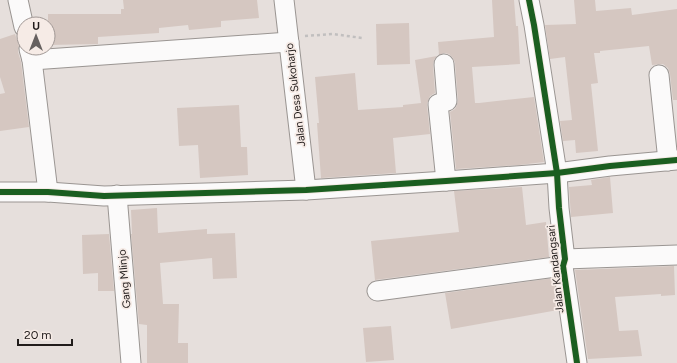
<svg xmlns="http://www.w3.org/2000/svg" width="677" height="363" font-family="Figtree,sans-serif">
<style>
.building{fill:#d5c7c1}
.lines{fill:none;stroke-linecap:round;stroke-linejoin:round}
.minor-casing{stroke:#9a9592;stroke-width:21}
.path{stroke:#c1bfbf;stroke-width:2.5;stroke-dasharray:3 3;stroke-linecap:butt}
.minor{stroke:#fbfafa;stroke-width:19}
.cycleway-casing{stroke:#f6ebe6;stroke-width:8}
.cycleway{stroke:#1b5e20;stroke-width:6}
.labels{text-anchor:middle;stroke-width:3.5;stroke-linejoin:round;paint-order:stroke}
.street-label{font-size:11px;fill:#211c1b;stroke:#f6ebe6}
</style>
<rect width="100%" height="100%" fill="#e6dfdc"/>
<!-- building -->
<g class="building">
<path d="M 123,0 L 257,0 L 259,18 L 221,21 L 221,27 L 189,30 L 188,25 L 159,28 L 159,33 L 98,37 L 98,44 L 48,45 L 48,14 L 121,14 L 121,9 L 124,9 Z"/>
<path d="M 492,0 L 514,0 L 516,26 L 518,26 L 520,64 L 472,67 L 475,103 L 479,103 L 534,97 L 544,162 L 519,165 L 456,169 L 450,112 L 455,109 L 457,105 L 458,100 L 455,63 L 453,58 L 449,54 L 444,53 L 439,55 L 438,42 L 494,37 Z"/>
<path d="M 574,0 L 595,0 L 596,11 L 631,8 L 632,15 L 677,9 L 677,100 L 673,100 L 670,74 L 668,68 L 663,64 L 652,65 L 649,46 L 600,51 L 600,53 L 594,53 L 598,83 L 591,84 L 598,151 L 576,153 L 575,140 L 563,141 L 560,121 L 572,120 L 565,57 L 550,59 L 545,25 L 576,24 Z"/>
<path d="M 409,23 L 410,64 L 377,65 L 376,24 Z"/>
<path d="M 15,34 L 19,46 L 18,52 L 21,62 L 29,127 L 0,131 L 0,94 L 5,93 L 0,77 L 0,39 Z"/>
<path d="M 437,56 L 434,60 L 433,65 L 435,93 L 430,96 L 428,101 L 427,105 L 430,134 L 393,138 L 396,173 L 321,178 L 317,123 L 319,123 L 315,77 L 355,73 L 358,110 L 403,107 L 403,105 L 421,103 L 415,60 Z"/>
<path d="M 239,105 L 241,147 L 247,147 L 248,175 L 200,178 L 198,145 L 179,146 L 177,108 Z"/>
<path d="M 610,177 L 613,213 L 571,217 L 569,187 L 592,185 L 591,180 Z"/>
<path d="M 522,187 L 526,225 L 546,222 L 549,257 L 375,280 L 371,241 L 459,232 L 454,191 Z"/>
<path d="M 157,208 L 158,233 L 207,229 L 207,234 L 235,233 L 237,278 L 213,279 L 212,258 L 160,263 L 163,304 L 179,304 L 178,343 L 188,343 L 188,363 L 147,363 L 147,325 L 139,324 L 131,234 L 132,234 L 131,210 Z"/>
<path d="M 109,234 L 114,291 L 98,291 L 98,273 L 83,274 L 82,235 Z"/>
<path d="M 674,266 L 675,295 L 661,296 L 661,294 L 615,297 L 619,331 L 638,330 L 642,356 L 588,359 L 575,270 Z"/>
<path d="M 554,278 L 558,310 L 451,329 L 445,293 Z"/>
<path d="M 391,326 L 394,360 L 366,362 L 363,328 Z"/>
</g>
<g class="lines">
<defs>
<g id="minor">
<path d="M 18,0 L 24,27"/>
<path d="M 284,0 L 306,190"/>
<path d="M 529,0 L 534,25 L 557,173 L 559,208 L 565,259 L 563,266 L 577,363"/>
<path d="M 29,49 L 32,60 L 48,192"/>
<path d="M 32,60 L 289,42"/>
<path d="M 444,64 L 447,101 L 438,104 L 446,181"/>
<path d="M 659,75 L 668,161"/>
<path d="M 0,192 L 48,192 L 104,196 L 306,190 L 446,181 L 557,173 L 610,166 L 677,160"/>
<path d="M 117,195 L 131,363"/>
<path d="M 565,259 L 677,255"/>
<path d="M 377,291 L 563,266"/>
</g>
</defs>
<!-- minor casing -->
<use href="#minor" class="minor-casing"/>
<!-- path -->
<path class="path" d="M 305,36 L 333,34 L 362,38"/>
<!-- minor -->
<use href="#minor" class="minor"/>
<defs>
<g id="cycleway">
<path d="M 529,0 L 534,25 L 557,173 L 559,208 L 565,259 L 563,266 L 577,363"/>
<path d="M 0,192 L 48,192 L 104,196 L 306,190 L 446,181 L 557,173 L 610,166 L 677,160"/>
</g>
</defs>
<!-- cycleway casing -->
<use href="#cycleway" class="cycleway-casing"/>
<!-- cycleway -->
<use href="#cycleway" class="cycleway"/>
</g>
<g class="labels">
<!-- street labels -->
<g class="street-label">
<text transform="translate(295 95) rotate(-97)" y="4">Jalan Desa Sukoharjo</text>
<text transform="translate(555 269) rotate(-96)" y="4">Jalan Kandangsari</text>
<text transform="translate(124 279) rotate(-95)" y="4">Gang Mlinjo</text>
</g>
</g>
<!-- north arrow -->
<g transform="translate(36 36)"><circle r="19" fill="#f6ebe6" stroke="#a19895"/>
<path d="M0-3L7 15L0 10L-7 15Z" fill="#66605f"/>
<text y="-6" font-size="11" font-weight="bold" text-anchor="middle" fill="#211c1b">U</text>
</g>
<!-- scale -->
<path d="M18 339v6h54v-6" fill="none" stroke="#211c1b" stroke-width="2"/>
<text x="24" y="339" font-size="12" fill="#211c1b" stroke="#f6ebe6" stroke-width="3" paint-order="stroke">20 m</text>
</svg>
